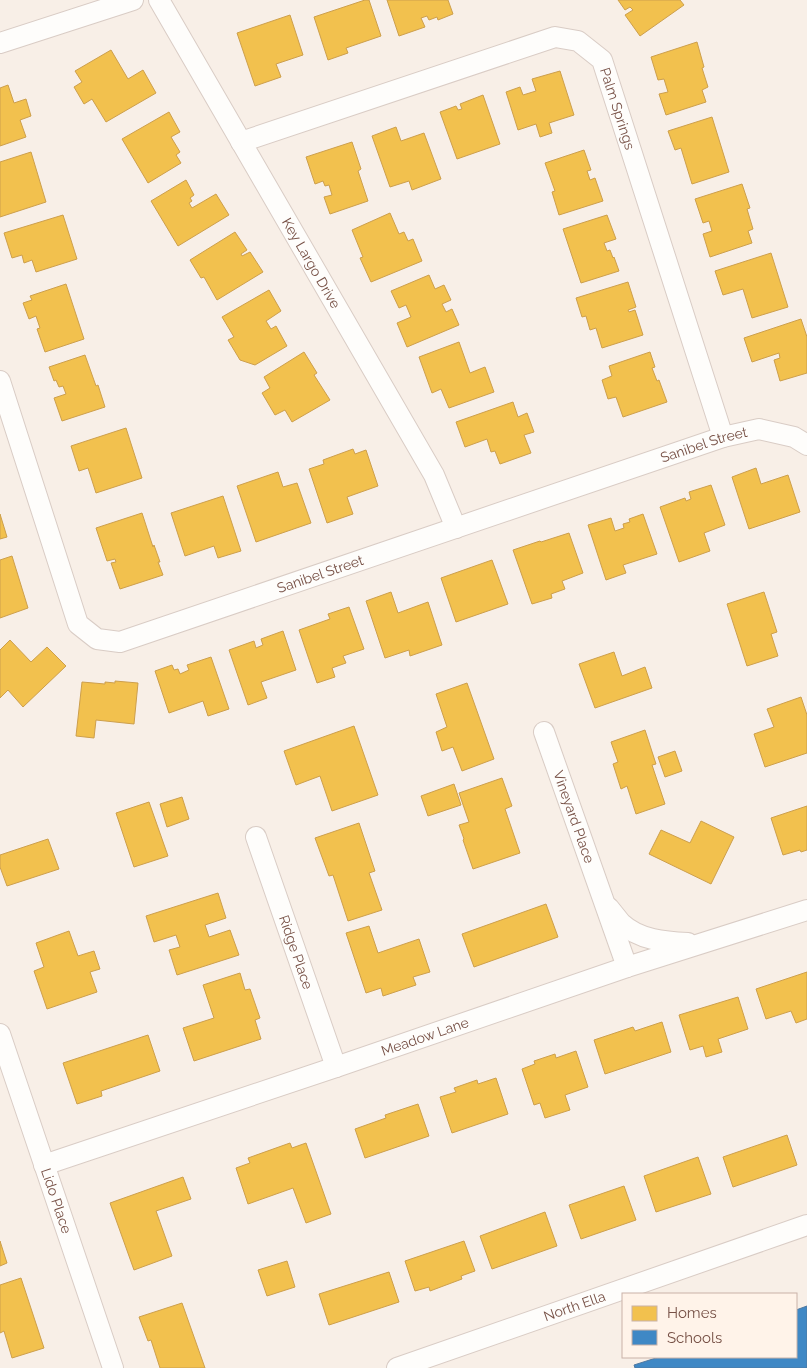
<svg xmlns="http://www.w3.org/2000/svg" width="807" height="1368" font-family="Raleway,sans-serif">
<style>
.homes{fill:#f2c14e;stroke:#cd9f4c}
.schools{fill:#3f88c5;stroke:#50789f}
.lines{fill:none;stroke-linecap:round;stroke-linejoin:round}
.street-casing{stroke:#d9ccc5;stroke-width:22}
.street{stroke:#fefdfb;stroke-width:20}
.labels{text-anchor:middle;stroke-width:5;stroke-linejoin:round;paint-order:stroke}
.street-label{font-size:14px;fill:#775146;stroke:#fff3e9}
</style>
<rect width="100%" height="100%" fill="#f8efe7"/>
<!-- homes -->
<g class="homes">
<path d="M 365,0 L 369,0 L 381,36 L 346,48 L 348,53 L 328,60 L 314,17 Z"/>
<path d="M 387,0 L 448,0 L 453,14 L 438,20 L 437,17 L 429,20 L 427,16 L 421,18 L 425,27 L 399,36 Z"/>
<path d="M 618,0 L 680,0 L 684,5 L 640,36 L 625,15 L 633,10 L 630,7 L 625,10 Z"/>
<path d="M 290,15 L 303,55 L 276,64 L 281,77 L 255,86 L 237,33 Z"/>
<path d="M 697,42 L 704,67 L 702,68 L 708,87 L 702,90 L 706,102 L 666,115 L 659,94 L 668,92 L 664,79 L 658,80 L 651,57 Z"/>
<path d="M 111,50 L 128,79 L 143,70 L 156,93 L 106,122 L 92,99 L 84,104 L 74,87 L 82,82 L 75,71 Z"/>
<path d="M 560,71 L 574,115 L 549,123 L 552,133 L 540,137 L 536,124 L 518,130 L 506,92 L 520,87 L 523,95 L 536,91 L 532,79 Z"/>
<path d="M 8,85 L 14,103 L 26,99 L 31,116 L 20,120 L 26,137 L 0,146 L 0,88 Z"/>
<path d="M 483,95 L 500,144 L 457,159 L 440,112 L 456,106 L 458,110 L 462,109 L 460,104 Z"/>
<path d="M 169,112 L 180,132 L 171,137 L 180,152 L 176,155 L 181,163 L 148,183 L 122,139 Z"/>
<path d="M 712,117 L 729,172 L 692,184 L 681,148 L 675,150 L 668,131 Z"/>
<path d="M 396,127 L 401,141 L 424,133 L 441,179 L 412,190 L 409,181 L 390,187 L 372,136 Z"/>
<path d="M 352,142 L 361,169 L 358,171 L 368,201 L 330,214 L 324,197 L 332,195 L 329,185 L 325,186 L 323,181 L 315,184 L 306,157 Z"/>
<path d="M 584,150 L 591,170 L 587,171 L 590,180 L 595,178 L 603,201 L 559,215 L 552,192 L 555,191 L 545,163 Z"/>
<path d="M 31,152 L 46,202 L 0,217 L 0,162 Z"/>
<path d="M 186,180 L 194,195 L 190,198 L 192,201 L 189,203 L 192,208 L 216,194 L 229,215 L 178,246 L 151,201 Z"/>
<path d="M 742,184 L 750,208 L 747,209 L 753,229 L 748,231 L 752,243 L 710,257 L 703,234 L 712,231 L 709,221 L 703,223 L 695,199 Z"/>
<path d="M 390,213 L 399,234 L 404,232 L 408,241 L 413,239 L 422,261 L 371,282 L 360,258 L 363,257 L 352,230 Z"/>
<path d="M 63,215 L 77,259 L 36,272 L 32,260 L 24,263 L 22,255 L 12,258 L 4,233 Z"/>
<path d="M 607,215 L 616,239 L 604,243 L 607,251 L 610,250 L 613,258 L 614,257 L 619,271 L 581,283 L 563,229 Z"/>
<path d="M 235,232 L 247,250 L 241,254 L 242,256 L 250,252 L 263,272 L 217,300 L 204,277 L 201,278 L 190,260 Z"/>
<path d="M 771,253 L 788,307 L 752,318 L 743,289 L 723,295 L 715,271 Z"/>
<path d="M 429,275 L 435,289 L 444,285 L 451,300 L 442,304 L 446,312 L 452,309 L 459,325 L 407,347 L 397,323 L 411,317 L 406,305 L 399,308 L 391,291 Z"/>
<path d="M 628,282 L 636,307 L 628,310 L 629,312 L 635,310 L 643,335 L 602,348 L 596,328 L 590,330 L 586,316 L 582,317 L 576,298 Z"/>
<path d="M 66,284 L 84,339 L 45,352 L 37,329 L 40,328 L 36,316 L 29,319 L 23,303 L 32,300 L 30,296 Z"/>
<path d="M 269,290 L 281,311 L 266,321 L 271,329 L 276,326 L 287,346 L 255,365 L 240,360 L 228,340 L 234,337 L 222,317 Z"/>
<path d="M 801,319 L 807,337 L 807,373 L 780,381 L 774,360 L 780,358 L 779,353 L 752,362 L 744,338 Z"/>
<path d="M 459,342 L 470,373 L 485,367 L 494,392 L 449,408 L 441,389 L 432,393 L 419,357 Z"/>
<path d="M 304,352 L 317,373 L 314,375 L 330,400 L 292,422 L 285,410 L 275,415 L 262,393 L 270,388 L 264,377 Z"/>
<path d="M 650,352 L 655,367 L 652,368 L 657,381 L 659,380 L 667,402 L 623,417 L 616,397 L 608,399 L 602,380 L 612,376 L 609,366 Z"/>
<path d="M 85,355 L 96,386 L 98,385 L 105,407 L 62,421 L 54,398 L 66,394 L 63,386 L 59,387 L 56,380 L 54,381 L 49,367 Z"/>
<path d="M 513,402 L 518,417 L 527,413 L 534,432 L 524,435 L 531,453 L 500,464 L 495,451 L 491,452 L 487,439 L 465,447 L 456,422 Z"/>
<path d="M 126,428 L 142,478 L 96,493 L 88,468 L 79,471 L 71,446 Z"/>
<path d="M 353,449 L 355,454 L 366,450 L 378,486 L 347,497 L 353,514 L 327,523 L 309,469 L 324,464 L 323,460 Z"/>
<path d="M 756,468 L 761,484 L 788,475 L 800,512 L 749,529 L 732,477 Z"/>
<path d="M 278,472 L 283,487 L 297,483 L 311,523 L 256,542 L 237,486 Z"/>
<path d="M 711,485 L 725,525 L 704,533 L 710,551 L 679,562 L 660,507 L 685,498 L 686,501 L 691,499 L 689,492 Z"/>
<path d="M 223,496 L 241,551 L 218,558 L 214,546 L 185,556 L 171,513 Z"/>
<path d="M 142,513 L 153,547 L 154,545 L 160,562 L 158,562 L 163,575 L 120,589 L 111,563 L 116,562 L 115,559 L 107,561 L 96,528 Z"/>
<path d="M 0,514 L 7,537 L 0,539 Z"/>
<path d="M 643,514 L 657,554 L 623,565 L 626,573 L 606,580 L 588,525 L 611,518 L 615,531 L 624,528 L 623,524 L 630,522 L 629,519 Z"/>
<path d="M 569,533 L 583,573 L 562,581 L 565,589 L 551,594 L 552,598 L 532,604 L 513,550 L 540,541 L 541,542 Z"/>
<path d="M 12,556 L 28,608 L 0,618 L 0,560 Z"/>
<path d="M 492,560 L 508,604 L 456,622 L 441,578 Z"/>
<path d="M 391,592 L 398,613 L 428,602 L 442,645 L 410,656 L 409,650 L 385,658 L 366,601 Z"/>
<path d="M 764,592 L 777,632 L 771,634 L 778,656 L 747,666 L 727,604 Z"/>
<path d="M 349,607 L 364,649 L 343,656 L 346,663 L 332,668 L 335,677 L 317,683 L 299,630 L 330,619 L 328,614 Z"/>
<path d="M 283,631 L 296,670 L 261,682 L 267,698 L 248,705 L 229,650 L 254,641 L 256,648 L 263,645 L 261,639 Z"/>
<path d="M 10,640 L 31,662 L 47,647 L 66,666 L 23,707 L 8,690 L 0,698 L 0,650 Z"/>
<path d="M 614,652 L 622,676 L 645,667 L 652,688 L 595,708 L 579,664 Z"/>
<path d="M 211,657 L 229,709 L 208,716 L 203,701 L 169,713 L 155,671 L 172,665 L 174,670 L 178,669 L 180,674 L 189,670 L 187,665 Z"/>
<path d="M 115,681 L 138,683 L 134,724 L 96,720 L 94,738 L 76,736 L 82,682 L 105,684 L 105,682 L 115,683 Z"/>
<path d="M 467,683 L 494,759 L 462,771 L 453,747 L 442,751 L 436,732 L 447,727 L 436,694 Z"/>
<path d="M 801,697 L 807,715 L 807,753 L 765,767 L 754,734 L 774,727 L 767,709 Z"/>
<path d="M 354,726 L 378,795 L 332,811 L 320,776 L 296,785 L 284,751 Z"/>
<path d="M 645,730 L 656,764 L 652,765 L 665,804 L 636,814 L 627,786 L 621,789 L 613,764 L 618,762 L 611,742 Z"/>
<path d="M 675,751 L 682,771 L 665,777 L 658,757 Z"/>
<path d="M 502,778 L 512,806 L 505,809 L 520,853 L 473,869 L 463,840 L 464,839 L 459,825 L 469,822 L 459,793 Z"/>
<path d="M 454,784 L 461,805 L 428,816 L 421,796 Z"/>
<path d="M 182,797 L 189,819 L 167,827 L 160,804 Z"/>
<path d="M 149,802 L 168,856 L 134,867 L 116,813 Z"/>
<path d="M 807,806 L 807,850 L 801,852 L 800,850 L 783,855 L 771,818 Z"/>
<path d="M 701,821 L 734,837 L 711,884 L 649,854 L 661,830 L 690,843 Z"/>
<path d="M 359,823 L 375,871 L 369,873 L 382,910 L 348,921 L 333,875 L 329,876 L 315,838 Z"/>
<path d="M 48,839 L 59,869 L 7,886 L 0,867 L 0,855 Z"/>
<path d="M 218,893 L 226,918 L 205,925 L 209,937 L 230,930 L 239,955 L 177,975 L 169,950 L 180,947 L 176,935 L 154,942 L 146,916 Z"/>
<path d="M 546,904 L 558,937 L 474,967 L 462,934 Z"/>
<path d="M 369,926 L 378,953 L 419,939 L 430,972 L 413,977 L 416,985 L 383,996 L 381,988 L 366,993 L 346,933 Z"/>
<path d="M 69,931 L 78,956 L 94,951 L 100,969 L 90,972 L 97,992 L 47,1009 L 34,971 L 44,967 L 36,943 Z"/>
<path d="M 807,972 L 807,1019 L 796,1023 L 791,1011 L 766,1019 L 756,989 Z"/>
<path d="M 240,973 L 245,990 L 250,989 L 260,1018 L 255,1020 L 261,1039 L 194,1061 L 183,1028 L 214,1018 L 203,985 Z"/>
<path d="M 738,997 L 748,1029 L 718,1039 L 722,1052 L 706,1057 L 703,1046 L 690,1050 L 679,1015 Z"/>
<path d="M 662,1022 L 671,1052 L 605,1074 L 594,1040 L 633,1027 L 635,1031 Z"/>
<path d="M 148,1035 L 160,1071 L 101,1091 L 102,1096 L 77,1104 L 63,1063 Z"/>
<path d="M 576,1051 L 588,1087 L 565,1095 L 570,1110 L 545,1118 L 540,1103 L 534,1105 L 522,1069 L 535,1064 L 534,1061 L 555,1054 L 556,1058 Z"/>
<path d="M 496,1078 L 508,1114 L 452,1133 L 440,1097 L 456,1092 L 454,1088 L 477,1080 L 478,1084 Z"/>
<path d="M 418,1104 L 429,1136 L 365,1158 L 355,1129 L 386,1118 L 385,1115 Z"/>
<path d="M 787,1135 L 797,1165 L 733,1187 L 723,1157 Z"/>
<path d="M 290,1143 L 292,1148 L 306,1143 L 331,1214 L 306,1223 L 293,1188 L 248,1204 L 236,1168 L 250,1163 L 248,1158 Z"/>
<path d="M 698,1157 L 711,1194 L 656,1212 L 644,1176 Z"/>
<path d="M 183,1177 L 191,1199 L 156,1211 L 172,1256 L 134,1270 L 110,1203 Z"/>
<path d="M 624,1186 L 636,1220 L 581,1239 L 569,1205 Z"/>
<path d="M 545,1212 L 557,1246 L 492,1269 L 480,1236 Z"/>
<path d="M 0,1241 L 7,1263 L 0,1266 Z"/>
<path d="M 464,1241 L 475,1271 L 461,1276 L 462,1279 L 430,1291 L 429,1287 L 415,1291 L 405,1261 Z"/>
<path d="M 287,1261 L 295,1287 L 267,1296 L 258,1270 Z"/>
<path d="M 389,1272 L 399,1302 L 329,1325 L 319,1294 Z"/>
<path d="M 21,1278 L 44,1348 L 12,1358 L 4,1331 L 0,1333 L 0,1285 Z"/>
<path d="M 182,1303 L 205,1368 L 160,1368 L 151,1340 L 148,1341 L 139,1317 Z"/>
</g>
<!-- schools -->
<path class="schools" d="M 807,1306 L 807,1368 L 635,1368 L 634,1365 L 659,1357 L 796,1357 L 796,1310 Z"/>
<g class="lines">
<defs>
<g id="street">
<path id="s1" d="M 159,0 L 434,475 L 456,528"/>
<path d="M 0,43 L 133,0"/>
<path id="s2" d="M 241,142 L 555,37 L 578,41 L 602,60 L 723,437"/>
<path id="s3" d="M 0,381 L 78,624 L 97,639 L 120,642 L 723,437 L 759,429 L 794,437 L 807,445"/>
<path id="s4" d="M 544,732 L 627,967"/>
<path id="s5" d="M 256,837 L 336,1067"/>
<path d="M 609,908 C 613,913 617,918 621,923 C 639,940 665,942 688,943"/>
<path id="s6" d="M 0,1034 L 113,1368"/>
<path id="s7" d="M 44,1165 L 336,1067 L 627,967 L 807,910"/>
<path id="s8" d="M 397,1368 L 807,1225"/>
</g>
</defs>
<!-- street casing -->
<use href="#street" class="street-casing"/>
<!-- street -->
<use href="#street" class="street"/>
</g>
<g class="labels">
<!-- street labels -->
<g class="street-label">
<text dy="5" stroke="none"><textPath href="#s2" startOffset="436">Palm Springs</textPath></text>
<text dy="5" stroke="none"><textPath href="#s1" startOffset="304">Key Largo Drive</textPath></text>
<text dy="5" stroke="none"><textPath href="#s3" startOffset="919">Sanibel Street</textPath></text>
<text dy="5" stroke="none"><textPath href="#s3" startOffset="514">Sanibel Street</textPath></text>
<text dy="5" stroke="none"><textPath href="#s4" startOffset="90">Vineyard Place</textPath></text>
<text dy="5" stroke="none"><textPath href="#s5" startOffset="122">Ridge Place</textPath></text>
<text dy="5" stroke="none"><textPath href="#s7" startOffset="402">Meadow Lane</textPath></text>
<text dy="5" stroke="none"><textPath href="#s6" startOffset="176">Lido Place</textPath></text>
<text dy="5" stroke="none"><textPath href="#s8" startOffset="188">North Ella</textPath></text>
</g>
</g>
<!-- legend -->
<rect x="622" y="1293" width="175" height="65" fill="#fff3e9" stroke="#c9b2a8"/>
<rect x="632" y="1306" width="25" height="15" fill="#f2c14e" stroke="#c9b2a8"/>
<text x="667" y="1318" font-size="15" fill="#775146">Homes</text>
<rect x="632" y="1330" width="25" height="15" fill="#3f88c5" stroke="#c9b2a8"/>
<text x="667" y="1343" font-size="15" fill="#775146">Schools</text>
</svg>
